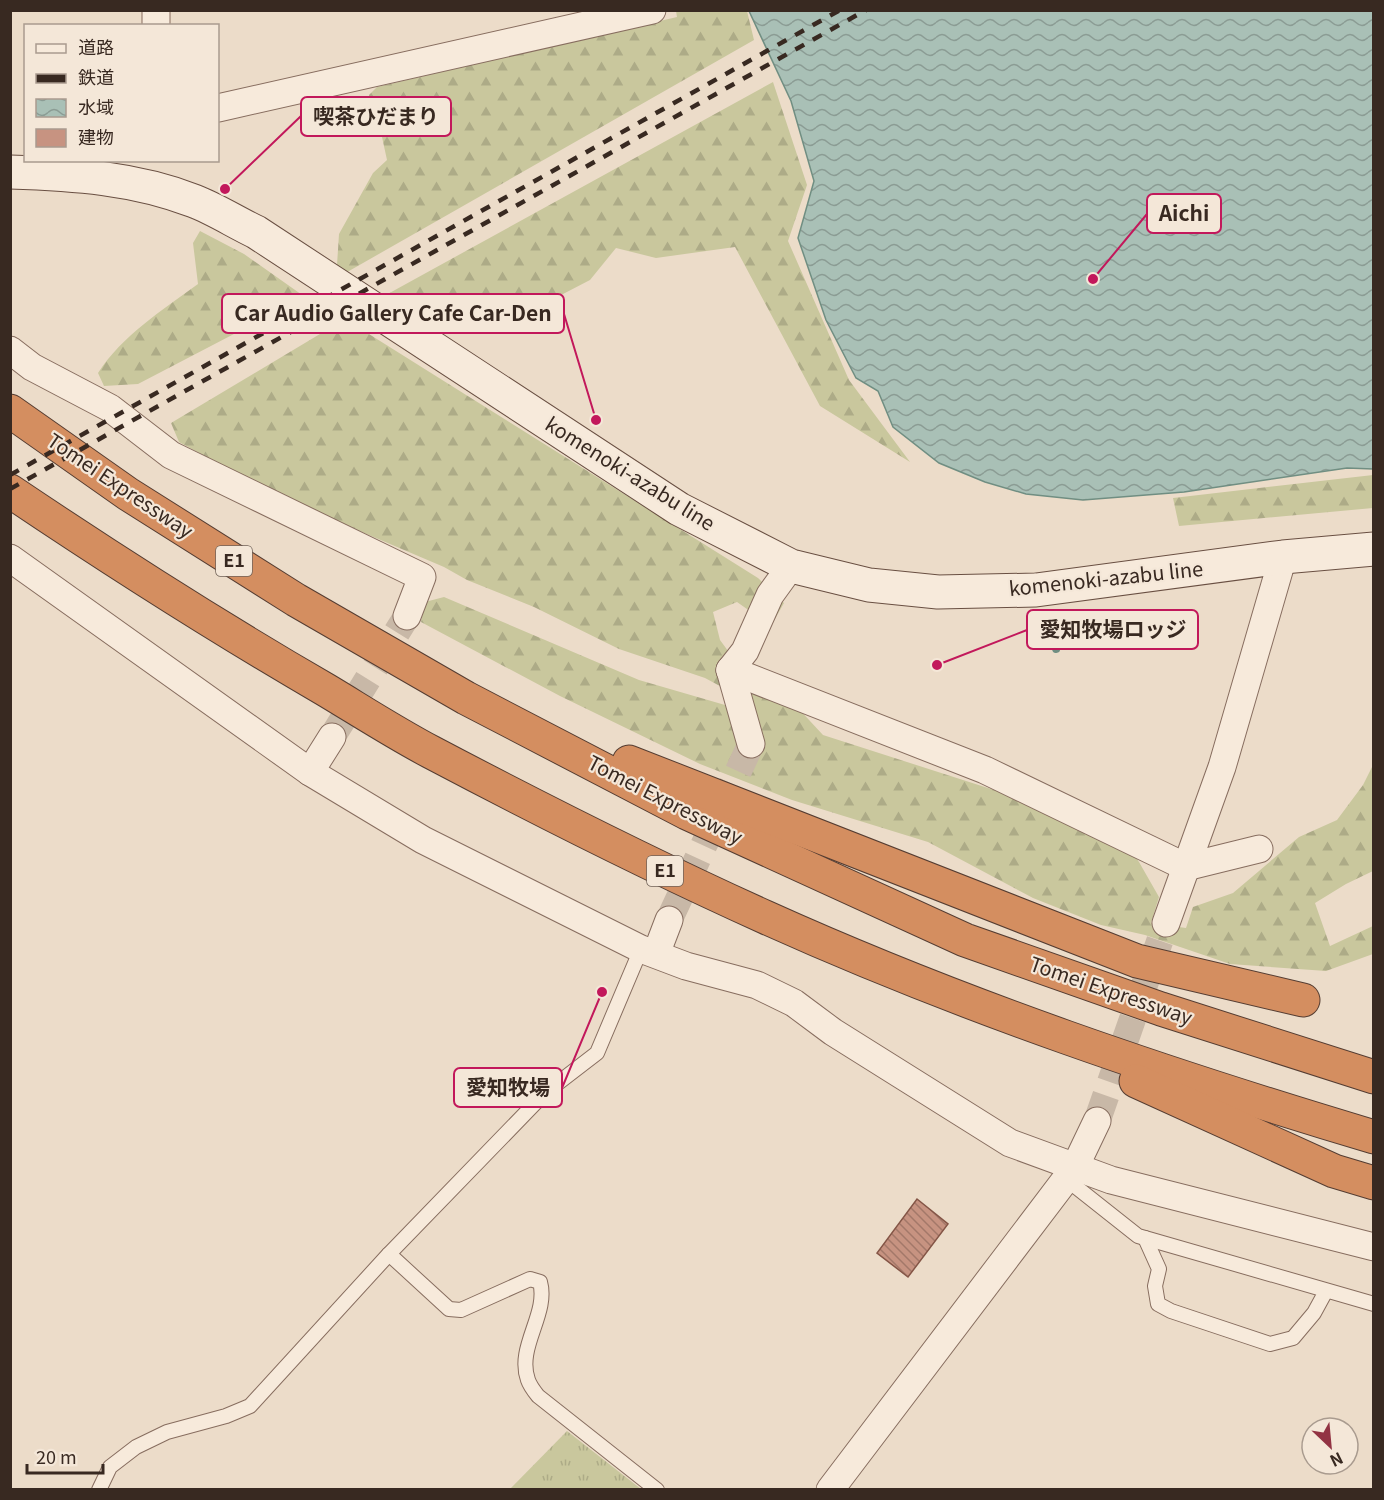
<svg xmlns="http://www.w3.org/2000/svg" width="1384" height="1500" font-family="Georgia,'Noto Sans JP',serif">
<style>
.forest{fill:url(#forest-firs)}
.park{fill:url(#park-tufts)}
.water{fill:url(#water-waves);stroke:#708e82;stroke-width:1.5}
.lines{fill:none;stroke-linecap:round;stroke-linejoin:round}
.stream{stroke:#708e82;stroke-width:8}
.building{fill:url(#building-back-hatch);stroke:#845546;stroke-width:1.5}
.street-tunnel{stroke:#c8b8a7;stroke-width:27;stroke-dasharray:27 14;stroke-linecap:butt}
.lane-casing{stroke:#876d5f;stroke-width:16}
.street-casing{stroke:#876d5f;stroke-width:29}
.secondary-casing{stroke:#694f42;stroke-width:35}
.highway-casing{stroke:#553d32;stroke-width:35}
.lane{stroke:#f7eadb;stroke-width:14}
.street{stroke:#f7eadb;stroke-width:27}
.secondary{stroke:#f7eadb;stroke-width:33}
.highway{stroke:#d48e60;stroke-width:33}
.rail{stroke:#382921;stroke-width:4.5;stroke-dasharray:10 10;stroke-linecap:butt}
.labels{text-anchor:middle;stroke-width:4.5;stroke-linejoin:round;paint-order:stroke}
.shield{fill:#f4e7d8;stroke:#706258;stroke-width:1.5}
.shield-label{font-size:18px;font-weight:bold;fill:#382921}
.street-label{font-size:20px;fill:#382921;stroke:#f4e7d8}
.leader{fill:none;stroke:#c2185b;stroke-width:2}
.callout-dot{fill:#c2185b;stroke:#f4e7d8;stroke-width:2}
.callout{fill:#f4e7d8;stroke:#c2185b;stroke-width:2}
.callout-label{font-size:21px;text-anchor:middle;font-weight:bold;fill:#382921}
</style>
<defs>
<pattern id="forest-firs" width="22" height="20" patternUnits="userSpaceOnUse" patternTransform="scale(1.5)"><rect width="22" height="20" fill="#c9c79d"/><path d="M5 1l3.5 6h-7zM16 11l3.5 6h-7z" fill="#adab87"/></pattern>
<pattern id="park-tufts" width="24" height="20" patternUnits="userSpaceOnUse" patternTransform="scale(1.5)"><rect width="24" height="20" fill="#c9c79d"/><path d="M3 7l-1-3M5 7V3M7 7l1-3M15 17l-1-3M17 17v-4M19 17l1-3" fill="none" stroke="#adab87"/></pattern>
<pattern id="water-waves" width="16" height="10" patternUnits="userSpaceOnUse" patternTransform="scale(1.5)"><rect width="16" height="10" fill="#a9c0b6"/><path d="M0 5q4-4 8 0t8 0" fill="none" stroke="#8b9c94"/></pattern>
<pattern id="building-back-hatch" width="6" height="6" patternUnits="userSpaceOnUse" patternTransform="scale(1.5)"><rect width="6" height="6" fill="#c79381"/><path d="M-1 5l2 2M0 0l6 6M5-1l2 2" fill="none" stroke="#a37869"/></pattern>
</defs>
<rect width="100%" height="100%" fill="#ecdcc9"/>
<!-- forest -->
<g class="forest">
<path d="M 676,11 L 747,11 L 754,40 L 342,275 L 337,265 L 339,234 L 373,173 L 387,160 L 382,137 L 373,120 L 369,95 L 377,87 L 677,17 Z"/>
<path d="M 773,82 L 807,185 L 788,241 L 849,380 L 910,462 L 820,406 L 735,247 L 656,258 L 616,248 L 590,280 L 538,307 L 485,321 L 437,327 L 375,301 Z"/>
<path d="M 200,231 L 244,254 L 305,297 L 138,384 L 104,386 L 98,373 C 123,335 161,311 198,284 L 193,243 Z"/>
<path d="M 345,319 L 758,578 L 784,603 L 771,626 L 737,602 L 713,612 L 720,640 L 756,689 L 797,707 L 823,735 L 991,789 L 1105,812 L 1139,862 L 1159,897 L 1151,923 L 1186,928 L 1193,907 L 1233,893 L 1299,837 L 1337,820 L 1363,785 L 1373,765 L 1373,871 L 1346,884 L 1315,903 L 1330,946 L 1373,926 L 1373,954 L 1326,971 L 1230,964 L 1145,935 L 1101,925 L 1033,898 L 928,842 L 792,800 L 700,764 L 560,696 L 421,622 L 425,602 L 444,597 L 639,680 L 756,714 L 744,699 L 705,678 L 619,649 L 534,607 L 467,580 L 444,567 L 282,498 L 179,442 L 171,423 Z"/>
<path d="M 1373,475 L 1373,508 L 1179,526 L 1173,498 Z"/>
</g>
<!-- park -->
<path class="park" d="M 567,1431 L 641,1489 L 510,1489 Z"/>
<!-- water -->
<path class="water" d="M 749,11 L 1373,11 L 1373,469 L 1347,468 L 1184,492 L 1083,500 L 1026,494 L 985,482 L 939,463 L 893,427 L 878,391 L 856,378 L 826,320 L 798,238 L 814,181 L 791,101 Z"/>
<g class="lines">
<!-- stream -->
<path class="stream" d="M 1047,618 L 1056,649"/>
</g>
<!-- building -->
<path class="building" d="M 917,1199 L 948,1224 L 908,1277 L 877,1253 Z"/>
<g class="lines">
<!-- street-tunnel -->
<g class="street-tunnel">
<path d="M 332,737 L 407,616"/>
<path d="M 669,920 L 751,744"/>
<path d="M 1097,1121 L 1166,923"/>
</g>
<defs>
<g id="lane">
<path d="M 1066,1179 L 1138,1236 L 1374,1304"/>
<path d="M 1145,1238 L 1159,1269 L 1155,1286 L 1158,1304 L 1171,1311 L 1270,1344 L 1293,1338 L 1314,1313 L 1326,1291"/>
<path d="M 389,1254 L 449,1309 L 461,1310 L 530,1279 L 540,1282 C 549,1314 516,1347 528,1380 C 530,1386 534,1391 538,1396 L 657,1490"/>
<path d="M 99,1490 L 110,1467 L 136,1447 L 167,1432 L 226,1416 L 250,1406 L 389,1254 L 545,1093 L 597,1053 L 641,949"/>
</g>
<g id="street">
<path d="M 156,26 L 156,10"/>
<path d="M 218,108 L 652,10"/>
<path d="M 10,350 L 32,367 L 110,408 L 171,455 L 422,577 L 407,616"/>
<path d="M 10,558 L 310,772 L 423,840 L 641,949 L 686,966 L 757,985 L 794,1003 L 833,1032 L 1010,1143 L 1111,1180 L 1374,1247"/>
<path d="M 730,670 L 985,770 L 1186,867 L 1259,849"/>
<path d="M 730,670 L 745,651 L 770,595 L 791,566"/>
<path d="M 730,670 L 751,744"/>
<path d="M 310,772 L 332,737"/>
<path d="M 1166,923 L 1222,767 L 1283,557"/>
<path d="M 656,954 L 669,920"/>
<path d="M 830,1490 L 1075,1167 L 1097,1121"/>
</g>
<path id="secondary" d="M 10,172 C 73,174 135,178 194,201 C 215,209 235,222 256,232 L 679,509 L 791,566 L 869,585 L 938,592 L 1036,590 L 1283,557 L 1374,549"/>
<g id="highway">
<path d="M 10,411 L 128,494 L 296,600 L 466,698 L 687,813 L 965,940 L 1161,1009 L 1374,1077"/>
<path d="M 10,491 C 114,561 219,628 326,690 C 361,711 395,733 431,752 C 541,810 652,866 765,917 C 962,1006 1167,1075 1374,1137"/>
<path d="M 629,762 L 1137,961 L 1303,1000"/>
<path d="M 1136,1081 L 1334,1171 L 1374,1183"/>
</g>
</defs>
<!-- lane casing -->
<use href="#lane" class="lane-casing"/>
<!-- street casing -->
<use href="#street" class="street-casing"/>
<!-- secondary casing -->
<use href="#secondary" class="secondary-casing"/>
<!-- highway casing -->
<use href="#highway" class="highway-casing"/>
<!-- lane -->
<use href="#lane" class="lane"/>
<!-- street -->
<use href="#street" class="street"/>
<!-- secondary -->
<use href="#secondary" class="secondary"/>
<!-- highway -->
<use href="#highway" class="highway"/>
<!-- rail -->
<g class="rail">
<path d="M 10,475 L 840,10"/>
<path d="M 10,489 L 866,10"/>
</g>
</g>
<g class="labels">
<!-- shield labels -->
<g class="shield">
<rect x="216" y="546" width="36" height="30" rx="4.5"/>
<rect x="647" y="856" width="36" height="30" rx="4.5"/>
</g>
<g class="shield-label">
<text x="234" y="567">E1</text>
<text x="665" y="877">E1</text>
</g>
<!-- street labels -->
<g class="street-label">
<text transform="translate(630 474) rotate(32)" y="7">komenoki-azabu line</text>
<text transform="translate(120 486) rotate(34)" y="7">Tomei Expressway</text>
<text transform="translate(1106 579) rotate(-6)" y="7">komenoki-azabu line</text>
<text transform="translate(665 800) rotate(27)" y="7">Tomei Expressway</text>
<text transform="translate(1111 991) rotate(19)" y="7">Tomei Expressway</text>
</g>
</g>
<!-- callouts -->
<path class="leader" d="M225 189L301 116M1093 279L1147 214M596 420L564 314M937 665L1027 630M602 992L562 1088"/>
<g class="callout-dot">
<circle cx="225" cy="189" r="6"/>
<circle cx="1093" cy="279" r="6"/>
<circle cx="596" cy="420" r="6"/>
<circle cx="937" cy="665" r="6"/>
<circle cx="602" cy="992" r="6"/>
</g>
<g class="callout">
<rect x="301" y="97" width="150" height="39" rx="6"/>
<rect x="1147" y="194" width="74" height="39" rx="6"/>
<rect x="222" y="294" width="342" height="39" rx="6"/>
<rect x="1027" y="610" width="171" height="39" rx="6"/>
<rect x="454" y="1068" width="108" height="39" rx="6"/>
</g>
<g class="callout-label">
<text x="376" y="124">喫茶ひだまり</text>
<text x="1184" y="221">Aichi</text>
<text x="393" y="321">Car Audio Gallery Cafe Car-Den</text>
<text x="1113" y="637">愛知牧場ロッジ</text>
<text x="508" y="1095">愛知牧場</text>
</g>
<!-- border -->
<rect width="1384" height="1500" fill="none" stroke="#382921" stroke-width="24"/>
<!-- legend -->
<rect x="24" y="24" width="195" height="138" fill="#f4e7d8" stroke="#a99b8f" stroke-width="1.5"/>
<rect x="36" y="44" width="30" height="9" fill="#f7eadb" stroke="#a99b8f" stroke-width="1.5"/>
<text x="78" y="54" font-size="18" fill="#382921">道路</text>
<rect x="36" y="74" width="30" height="9" fill="#382921" stroke="#a99b8f" stroke-width="1.5"/>
<text x="78" y="84" font-size="18" fill="#382921">鉄道</text>
<rect x="36" y="99" width="30" height="18" fill="url(#water-waves)" stroke="#a99b8f" stroke-width="1.5"/>
<text x="78" y="114" font-size="18" fill="#382921">水域</text>
<rect x="36" y="129" width="30" height="18" fill="#c79381" stroke="#a99b8f" stroke-width="1.5"/>
<text x="78" y="144" font-size="18" fill="#382921">建物</text>
<!-- north arrow -->
<g transform="translate(1330 1446) rotate(154)"><circle r="28" fill="#f4e7d8" stroke="#a99b8f" stroke-width="1.5"/>
<path d="M0-4.5L10 22L0 15L-10 22Z" fill="#923343"/>
<text y="-9" font-size="16" font-weight="bold" text-anchor="middle" fill="#382921">N</text>
</g>
<!-- scale -->
<path d="M27 1464v9h76v-9" fill="none" stroke="#382921" stroke-width="3"/>
<text x="36" y="1464" font-size="18" fill="#382921" stroke="#f4e7d8" stroke-width="4.5" paint-order="stroke">20 m</text>
</svg>
